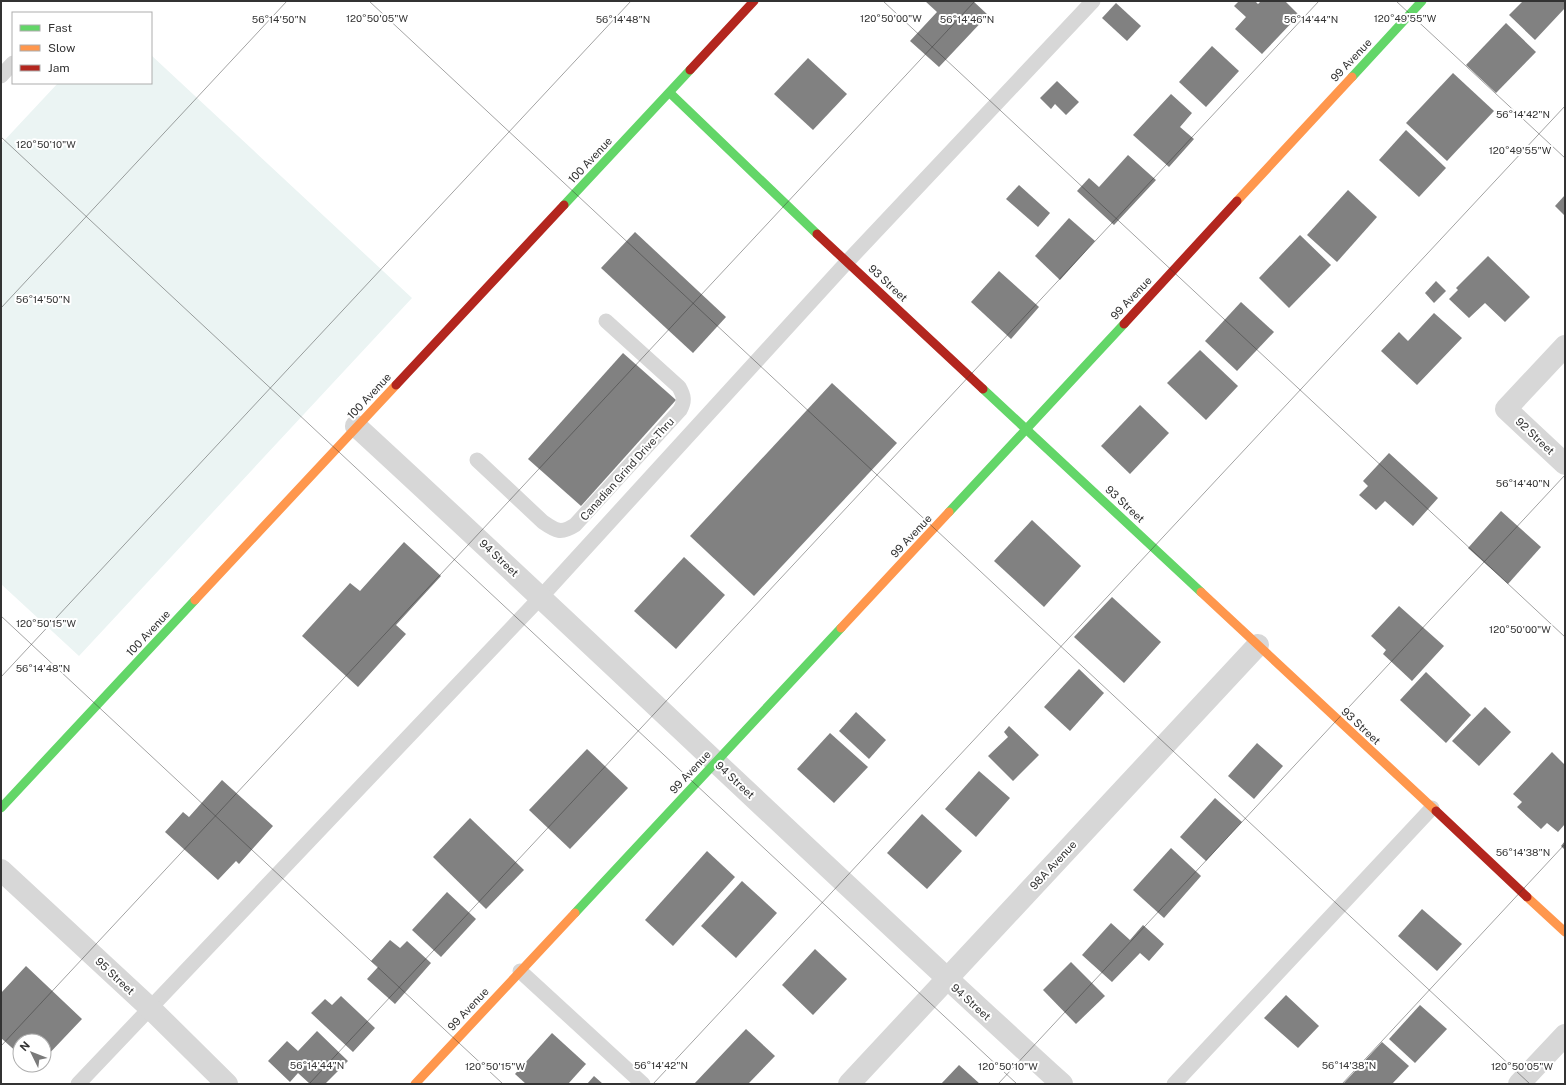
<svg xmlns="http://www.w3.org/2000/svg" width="1566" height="1085" font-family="'Public Sans',sans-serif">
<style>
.green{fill:#ebf4f3}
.building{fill:#818181}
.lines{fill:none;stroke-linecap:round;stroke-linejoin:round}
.lane{stroke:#d7d7d7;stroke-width:15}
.street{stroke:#d7d7d7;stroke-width:22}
.fast{stroke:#63d668;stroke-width:9}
.slow{stroke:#ff974d;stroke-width:9}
.jam{stroke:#b3261e;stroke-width:9}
.ticks{fill:none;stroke:#333;stroke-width:1;stroke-opacity:0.45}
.labels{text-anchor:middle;stroke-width:4;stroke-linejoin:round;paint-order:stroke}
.street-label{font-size:11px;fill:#333;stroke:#fff}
.ticks-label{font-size:10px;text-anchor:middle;fill:#333;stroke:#fff;stroke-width:4;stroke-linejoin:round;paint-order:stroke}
</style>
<rect width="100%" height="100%" fill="#fff"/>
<!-- green -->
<path class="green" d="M 151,55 L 412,298 L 79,656 L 1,584 L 1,144 L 58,83 L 151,83 Z"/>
<!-- building -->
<g class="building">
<path d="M 925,1 L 973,1 L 988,15 L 939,67 L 910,41 L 937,12 Z"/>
<path d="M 1239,1 L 1255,1 L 1258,4 L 1261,1 L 1285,1 L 1299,15 L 1262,54 L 1235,29 L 1246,17 L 1234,6 Z"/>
<path d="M 1523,1 L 1565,1 L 1565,8 L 1535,40 L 1509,15 Z"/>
<path d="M 1116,3 L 1141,26 L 1127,41 L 1102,18 Z"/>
<path d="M 1506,23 L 1536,52 L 1496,93 L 1466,65 Z"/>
<path d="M 1212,46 L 1239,71 L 1206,107 L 1179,82 Z"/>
<path d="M 808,58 L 847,94 L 813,130 L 774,94 Z"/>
<path d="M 1453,73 L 1494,111 L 1447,161 L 1406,123 Z"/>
<path d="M 1057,81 L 1079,102 L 1066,115 L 1055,104 L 1051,109 L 1040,98 Z"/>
<path d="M 1171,94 L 1192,113 L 1180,127 L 1194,139 L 1169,167 L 1133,135 Z"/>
<path d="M 1406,130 L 1446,168 L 1419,197 L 1379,160 Z"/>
<path d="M 1128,155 L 1156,180 L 1114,225 L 1077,191 L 1089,178 L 1099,187 Z"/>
<path d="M 1019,185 L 1050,213 L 1038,227 L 1006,199 Z"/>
<path d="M 1348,190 L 1377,217 L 1337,262 L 1307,235 Z"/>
<path d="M 1565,195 L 1565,216 L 1555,206 Z"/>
<path d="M 1069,218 L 1095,241 L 1060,280 L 1035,256 Z"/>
<path d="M 635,232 L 726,317 L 693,353 L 601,268 Z"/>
<path d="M 1300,235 L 1331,265 L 1289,308 L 1259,278 Z"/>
<path d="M 1488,256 L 1530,297 L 1505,322 L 1485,303 L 1469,318 L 1449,299 L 1458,290 L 1456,288 Z"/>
<path d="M 999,271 L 1039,307 L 1011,339 L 971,302 Z"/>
<path d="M 1436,281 L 1446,291 L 1434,303 L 1425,293 Z"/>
<path d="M 1241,302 L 1274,332 L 1237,371 L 1205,341 Z"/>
<path d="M 1434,313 L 1462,338 L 1417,385 L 1381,351 L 1399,332 L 1408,341 Z"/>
<path d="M 1200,350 L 1238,386 L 1206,420 L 1167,383 Z"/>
<path d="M 623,353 L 676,400 L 581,506 L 528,459 Z"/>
<path d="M 832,383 L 897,443 L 754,596 L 690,536 Z"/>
<path d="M 1140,405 L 1169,433 L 1130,474 L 1101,446 Z"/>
<path d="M 1389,453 L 1438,498 L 1413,526 L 1385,501 L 1376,510 L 1359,495 L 1368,486 L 1363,481 Z"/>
<path d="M 1501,511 L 1541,547 L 1508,584 L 1468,548 Z"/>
<path d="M 1032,520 L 1081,566 L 1044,607 L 994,561 Z"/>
<path d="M 404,542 L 441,576 L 396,625 L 406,634 L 358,687 L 302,636 L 350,583 L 360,591 Z"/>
<path d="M 684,557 L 725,595 L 676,649 L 634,611 Z"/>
<path d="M 1112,597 L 1161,642 L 1124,683 L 1074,637 Z"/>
<path d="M 1399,606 L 1444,646 L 1412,681 L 1383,654 L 1386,650 L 1371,636 Z"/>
<path d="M 1079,669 L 1104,693 L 1070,731 L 1044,707 Z"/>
<path d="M 1426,672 L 1471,715 L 1446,743 L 1400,700 Z"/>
<path d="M 1485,707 L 1511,732 L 1479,766 L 1452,741 Z"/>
<path d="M 856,712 L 886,740 L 869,759 L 839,731 Z"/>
<path d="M 1009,726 L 1039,755 L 1013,781 L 988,756 L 1008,737 L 1004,732 Z"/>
<path d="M 830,733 L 868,767 L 834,803 L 797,769 Z"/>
<path d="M 1257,743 L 1283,766 L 1254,799 L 1228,776 Z"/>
<path d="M 587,749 L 628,788 L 570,849 L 529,810 Z"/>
<path d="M 1552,752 L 1565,765 L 1565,824 L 1558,832 L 1547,823 L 1541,829 L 1517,807 L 1522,802 L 1513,794 Z"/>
<path d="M 979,771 L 1010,798 L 976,837 L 945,809 Z"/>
<path d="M 222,780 L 273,826 L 239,864 L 236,861 L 218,880 L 165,832 L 183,812 L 189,817 Z"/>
<path d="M 1215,798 L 1242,822 L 1206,861 L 1180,837 Z"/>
<path d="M 922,814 L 962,851 L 927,889 L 887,853 Z"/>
<path d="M 470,818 L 524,870 L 486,909 L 433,857 Z"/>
<path d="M 1565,841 L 1565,850 L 1561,846 Z"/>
<path d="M 1171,848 L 1201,876 L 1164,918 L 1133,890 Z"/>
<path d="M 707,851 L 735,877 L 673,946 L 645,920 Z"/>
<path d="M 742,881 L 777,913 L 736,958 L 701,926 Z"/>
<path d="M 447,892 L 476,919 L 441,957 L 412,930 Z"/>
<path d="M 1422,909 L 1462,944 L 1437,971 L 1398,936 Z"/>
<path d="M 1111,923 L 1130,940 L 1143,925 L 1164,944 L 1149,961 L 1140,953 L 1112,982 L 1082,955 Z"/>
<path d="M 390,940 L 400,948 L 407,941 L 431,963 L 395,1004 L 367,979 L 378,967 L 371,961 Z"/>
<path d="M 815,949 L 847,979 L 813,1015 L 782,985 Z"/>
<path d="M 1071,962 L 1105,996 L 1076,1024 L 1043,990 Z"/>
<path d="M 26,966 L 82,1019 L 44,1059 L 44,1041 L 20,1041 L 20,1055 L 1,1038 L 1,993 Z"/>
<path d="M 1286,995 L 1319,1026 L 1298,1048 L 1264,1018 Z"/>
<path d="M 341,996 L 375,1028 L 353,1052 L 311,1013 L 325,999 L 332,1005 Z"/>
<path d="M 1420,1005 L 1447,1029 L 1415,1063 L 1389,1039 Z"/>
<path d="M 746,1029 L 775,1056 L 748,1084 L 694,1084 Z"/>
<path d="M 317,1031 L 348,1061 L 325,1084 L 310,1084 L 298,1073 L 290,1082 L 268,1061 L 287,1041 L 298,1051 Z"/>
<path d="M 552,1033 L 586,1064 L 568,1084 L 526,1084 L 515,1074 Z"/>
<path d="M 1382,1042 L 1409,1066 L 1392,1084 L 1343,1084 Z"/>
<path d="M 30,1065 L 39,1065 L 35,1069 Z"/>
<path d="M 959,1065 L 980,1084 L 941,1084 Z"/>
<path d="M 594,1076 L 603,1084 L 587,1084 Z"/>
</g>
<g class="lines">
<!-- lane -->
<g class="lane">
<path d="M 1,76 L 13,63"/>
<path d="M 477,460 L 543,522 C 556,531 561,534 575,525 L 680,410 C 685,401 684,396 679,387 L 606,321"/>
<path d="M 520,971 L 643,1084"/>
<path d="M 78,1084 L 541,597 L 847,262 L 1093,1"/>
<path d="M 1174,1084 L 1432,808"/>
</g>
<!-- street -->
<g class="street">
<path d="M 1565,346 L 1506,409 L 1565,464"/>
<path d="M 356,426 C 593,644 824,867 1062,1084"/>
<path d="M 1,870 L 150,1008 L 227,1084"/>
<path d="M 849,1084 L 1258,645"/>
<path d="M 1519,1084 L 1565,1035"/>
</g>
<!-- fast -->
<g class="fast">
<path d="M 1352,77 L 1422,1"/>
<path d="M 670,93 L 817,234"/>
<path d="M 564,205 L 690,70"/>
<path d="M 983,389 L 1201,592"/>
<path d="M 949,512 L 1124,324"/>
<path d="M 1,808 L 195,600"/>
<path d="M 575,913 L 841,628"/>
</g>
<!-- slow -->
<g class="slow">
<path d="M 1237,201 L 1352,77"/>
<path d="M 1201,592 L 1436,811"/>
<path d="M 195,600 L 396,385"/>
<path d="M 841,628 L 949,512"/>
<path d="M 1527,897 L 1565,932"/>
<path d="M 415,1084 L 575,913"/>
</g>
<!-- jam -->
<g class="jam">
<path d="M 690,70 L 754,1"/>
<path d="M 817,234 L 983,389"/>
<path d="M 1124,324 L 1237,201"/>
<path d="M 396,385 L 564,205"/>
<path d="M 1436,811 L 1527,897"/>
</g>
</g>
<!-- ticks -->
<path class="ticks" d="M 369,1 L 1530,1084M 883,1 L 1565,637M 1396,1 L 1565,158M 1,137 L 1017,1084M 1,308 L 287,1M 1,616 L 503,1084M 1,677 L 631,1M 1,1046 L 975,1M 309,1084 L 1319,1M 653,1084 L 1565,106M 998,1084 L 1565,475M 1342,1084 L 1565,844"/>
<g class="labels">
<!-- street labels -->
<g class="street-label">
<text transform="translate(1351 60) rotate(-47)" y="4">99 Avenue</text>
<text transform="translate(590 160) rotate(-47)" y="4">100 Avenue</text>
<text transform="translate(888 283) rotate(43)" y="4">93 Street</text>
<text transform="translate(1131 298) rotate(-47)" y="4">99 Avenue</text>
<text transform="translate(369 396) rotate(-47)" y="4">100 Avenue</text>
<text transform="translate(1535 436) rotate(43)" y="4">92 Street</text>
<text transform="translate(627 469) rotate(-48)" y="4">Canadian Grind Drive-Thru</text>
<text transform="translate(1125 504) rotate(43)" y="4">93 Street</text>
<text transform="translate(911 536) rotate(-47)" y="4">99 Avenue</text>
<text transform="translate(499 558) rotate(43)" y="4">94 Street</text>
<text transform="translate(148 633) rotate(-47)" y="4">100 Avenue</text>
<text transform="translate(1361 726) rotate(43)" y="4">93 Street</text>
<text transform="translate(690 772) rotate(-47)" y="4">99 Avenue</text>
<text transform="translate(735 780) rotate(43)" y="4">94 Street</text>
<text transform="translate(1053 865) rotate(-47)" y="4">98A Avenue</text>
<text transform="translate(115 976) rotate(43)" y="4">95 Street</text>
<text transform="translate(971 1002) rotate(42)" y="4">94 Street</text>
<text transform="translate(468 1009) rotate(-47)" y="4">99 Avenue</text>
</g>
</g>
<g class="ticks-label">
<text x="377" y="22">120°50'05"W</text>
<text x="891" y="22">120°50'00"W</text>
<text x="1405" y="22">120°49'55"W</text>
<text x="279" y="23">56°14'50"N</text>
<text x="623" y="23">56°14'48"N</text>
<text x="967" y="23">56°14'46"N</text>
<text x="1311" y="23">56°14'44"N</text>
<text x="1523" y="118">56°14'42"N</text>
<text x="46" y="148">120°50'10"W</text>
<text x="1520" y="154">120°49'55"W</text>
<text x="43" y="303">56°14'50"N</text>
<text x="1523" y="487">56°14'40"N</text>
<text x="46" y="627">120°50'15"W</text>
<text x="1520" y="633">120°50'00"W</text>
<text x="43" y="672">56°14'48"N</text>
<text x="1523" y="856">56°14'38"N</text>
<text x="317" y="1069">56°14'44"N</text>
<text x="661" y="1069">56°14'42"N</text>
<text x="1349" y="1069">56°14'38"N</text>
<text x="495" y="1070">120°50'15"W</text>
<text x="1008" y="1070">120°50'10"W</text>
<text x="1522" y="1070">120°50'05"W</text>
</g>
<!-- border -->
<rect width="1566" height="1085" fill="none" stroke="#333333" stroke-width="4"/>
<!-- legend -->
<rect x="12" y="12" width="140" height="72" fill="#ffffff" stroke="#adadad"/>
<rect x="20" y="25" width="20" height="6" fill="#63d668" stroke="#adadad"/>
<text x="48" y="32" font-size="12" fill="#333333">Fast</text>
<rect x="20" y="45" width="20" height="6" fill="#ff974d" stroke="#adadad"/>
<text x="48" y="52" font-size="12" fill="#333333">Slow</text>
<rect x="20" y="65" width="20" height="6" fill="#b3261e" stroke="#adadad"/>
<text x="48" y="72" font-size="12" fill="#333333">Jam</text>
<!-- north arrow -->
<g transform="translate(32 1053) rotate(313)"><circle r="19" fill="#ffffff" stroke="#adadad"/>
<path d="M0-3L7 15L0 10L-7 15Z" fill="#7a7a7a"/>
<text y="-6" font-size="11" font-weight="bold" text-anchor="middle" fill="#333333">N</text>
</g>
</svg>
